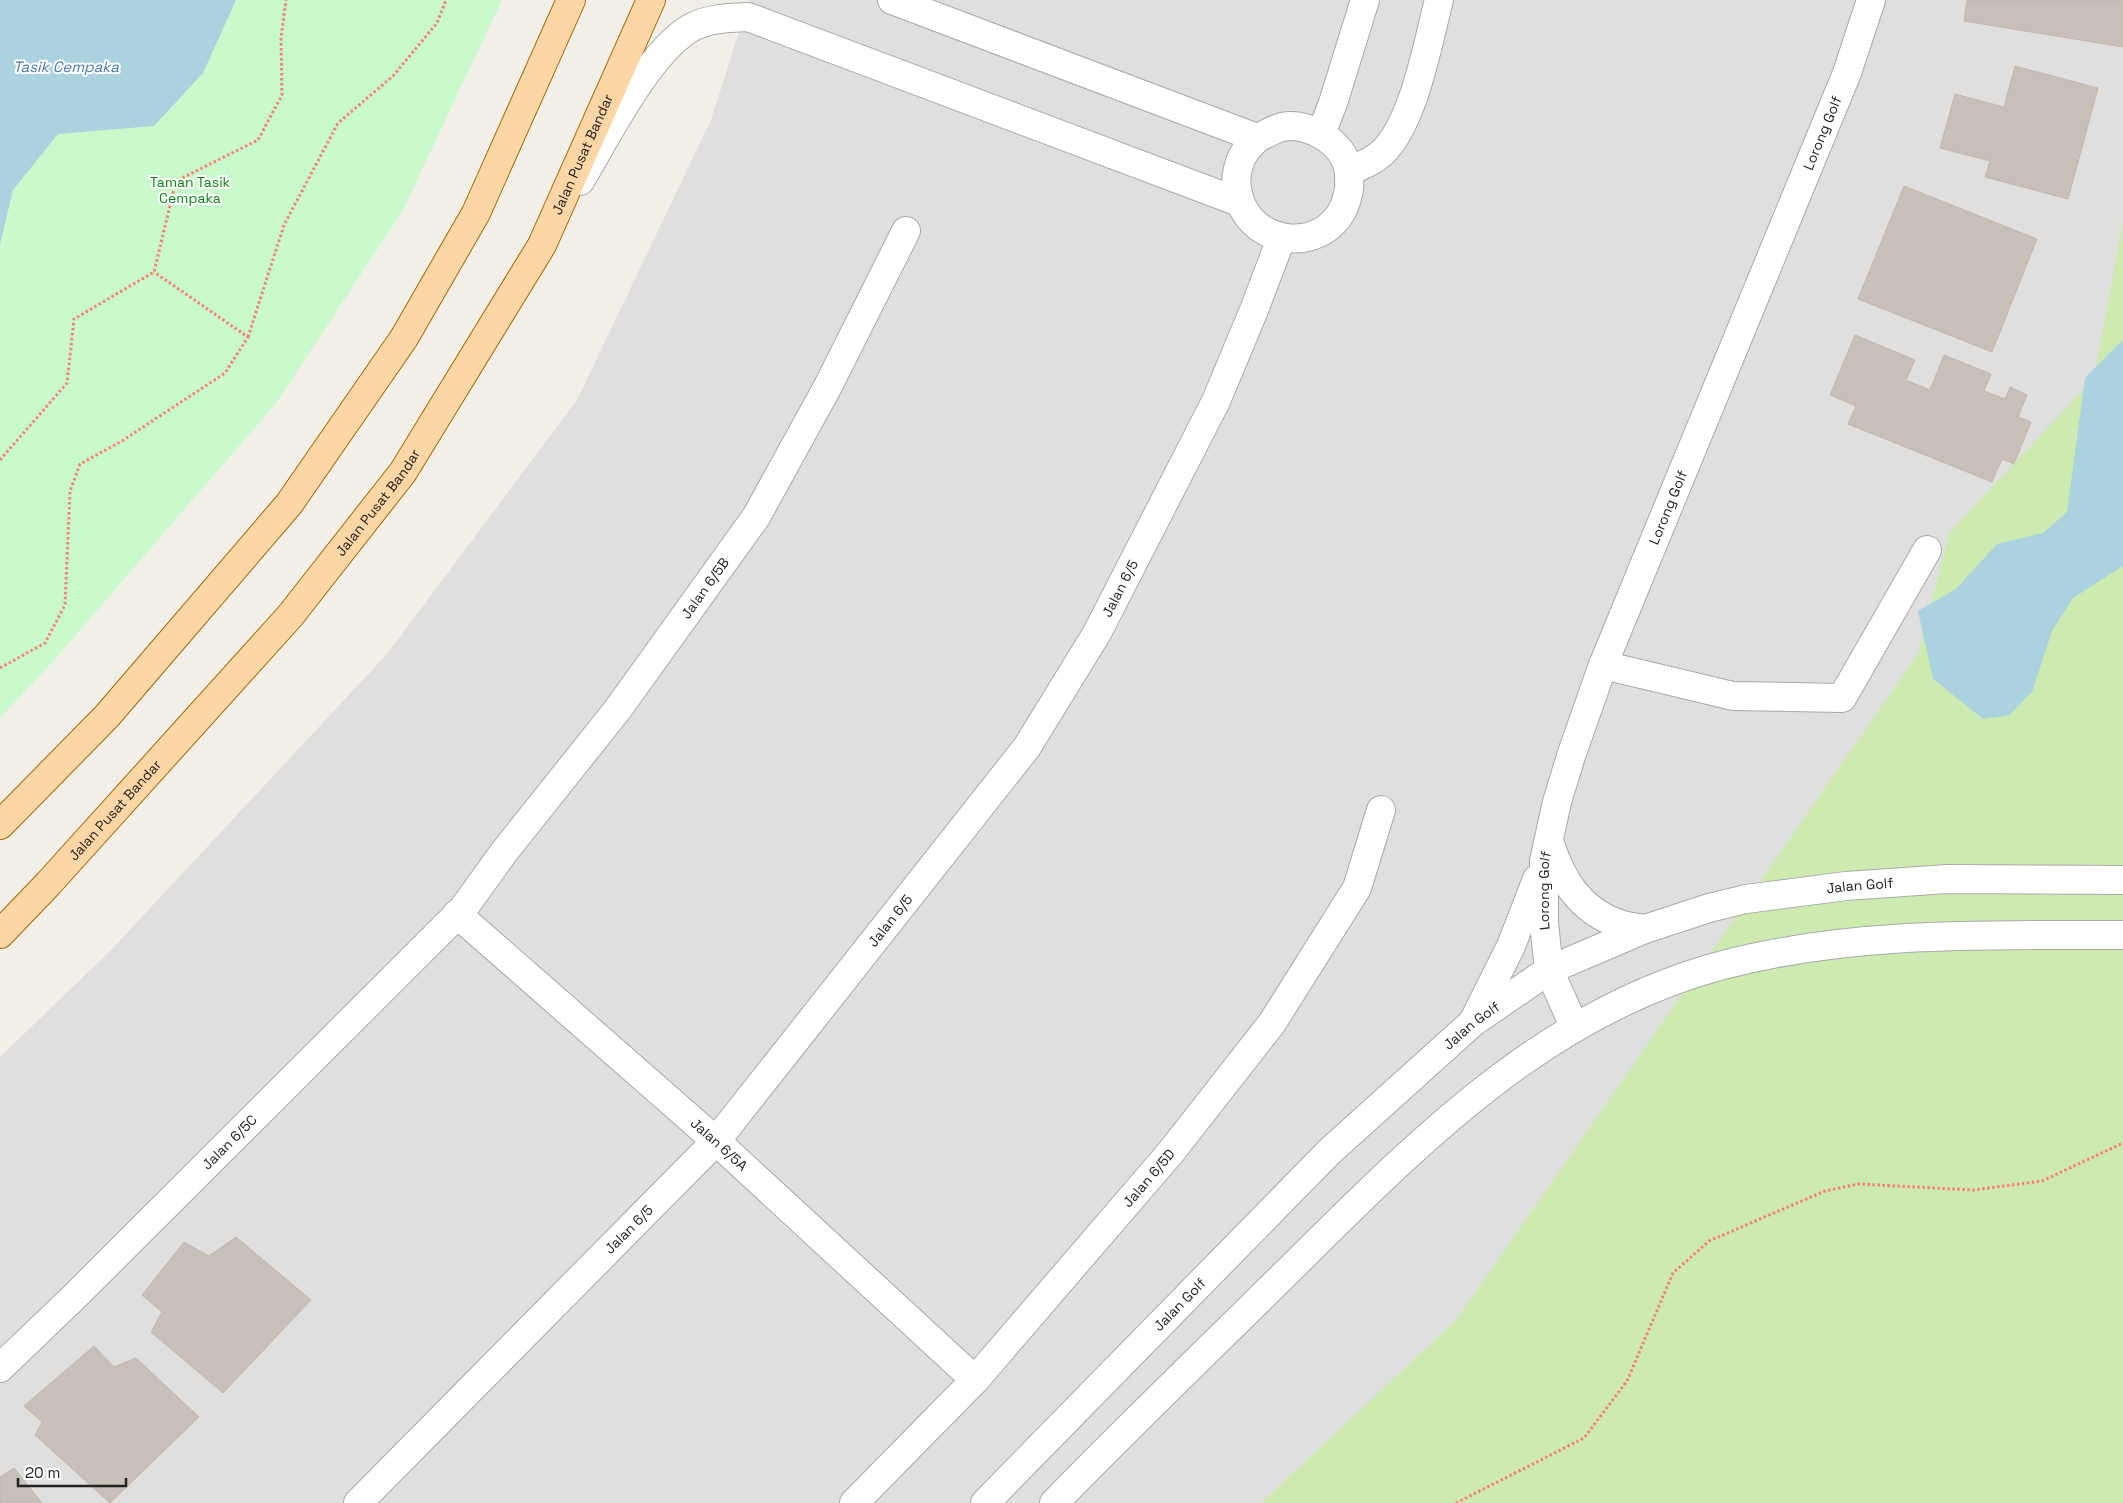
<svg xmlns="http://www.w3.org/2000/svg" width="2123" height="1503" font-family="'Space Grotesk',sans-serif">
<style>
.residential{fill:#e0dfdf}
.grass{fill:#cdebb0}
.park{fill:#c8facc}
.water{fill:#aad3df}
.building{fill:#c7bfb8;stroke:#c4b6ab}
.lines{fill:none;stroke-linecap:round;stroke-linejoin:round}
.minor-casing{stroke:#a9a9a9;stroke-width:30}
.major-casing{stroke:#a06b00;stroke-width:30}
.path{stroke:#fa8072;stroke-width:3;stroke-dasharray:2.5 2.5;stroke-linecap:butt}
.minor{stroke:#fff;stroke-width:28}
.major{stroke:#fcd6a4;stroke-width:28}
.labels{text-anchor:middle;stroke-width:4;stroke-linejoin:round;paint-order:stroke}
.street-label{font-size:14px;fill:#222;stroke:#fff}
.park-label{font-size:14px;fill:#0c8416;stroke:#fff}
.water-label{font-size:15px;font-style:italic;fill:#4a7aab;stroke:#fff}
</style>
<rect width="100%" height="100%" fill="#f2efe9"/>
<!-- residential -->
<path class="residential" d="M 749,0 L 2123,0 L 2123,1503 L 0,1503 L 0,1057 L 111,950 L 387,654 L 577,400 L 711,120 Z"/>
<!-- grass -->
<path class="grass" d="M 2123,221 L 2123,1503 L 1261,1503 L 1456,1320 L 1919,652 L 1949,533 L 2094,378 Z"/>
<!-- park -->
<path class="park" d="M 0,0 L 502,0 L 403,210 L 277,402 L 55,659 L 0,718 Z"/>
<!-- water -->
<g class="water">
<path d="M 0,0 L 236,0 L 203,73 L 154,126 L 58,134 L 13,190 L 0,244 Z"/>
<path d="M 2123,340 L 2123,566 L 2073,598 L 2052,631 L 2032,692 L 2010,715 L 1983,719 L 1933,679 L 1918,611 L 1956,589 L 1997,544 L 2043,533 L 2067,512 L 2085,378 Z"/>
</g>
<!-- building -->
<g class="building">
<path d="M 1967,0 L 2123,0 L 2123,47 L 1964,21 Z"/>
<path d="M 2015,66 L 2098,88 L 2068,199 L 1985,177 L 1990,161 L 1940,148 L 1955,94 L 2004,107 Z"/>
<path d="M 1904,186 L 2037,239 L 1992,352 L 1858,299 Z"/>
<path d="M 1855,335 L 1915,360 L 1906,380 L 1930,390 L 1944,355 L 1991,374 L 1984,391 L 2005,399 L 2010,387 L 2027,395 L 2018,417 L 2031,422 L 2014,464 L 2002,459 L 1992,482 L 1848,424 L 1856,406 L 1830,395 Z"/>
<path d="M 236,1237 L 311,1300 L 223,1393 L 151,1332 L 162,1312 L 142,1295 L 184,1242 L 209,1256 Z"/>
<path d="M 94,1346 L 114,1367 L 136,1358 L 199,1417 L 110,1503 L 35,1435 L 42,1422 L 24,1406 Z"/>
<path d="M 14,1468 L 42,1503 L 0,1503 L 0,1477 Z"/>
</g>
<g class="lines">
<defs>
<g id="minor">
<path d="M 892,0 L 1257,138 C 1265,135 1274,129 1282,127 C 1310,121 1348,145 1349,175 C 1349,181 1350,188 1348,194 C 1335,257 1246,251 1237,189 C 1235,178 1238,162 1245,152 C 1248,147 1253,143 1257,138"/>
<path d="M 1321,134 L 1333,103 L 1365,0"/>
<path d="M 1349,171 C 1361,166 1372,162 1382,153 C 1414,123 1428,42 1439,0"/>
<path d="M 580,181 C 606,138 647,55 689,29 C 707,18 728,18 748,17 L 1239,202"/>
<path d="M 1603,665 L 1733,696 L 1842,698 L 1927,550"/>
<path d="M 1549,841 C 1561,879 1579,910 1619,924 C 1627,927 1637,928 1645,929"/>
<path id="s1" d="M 457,914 L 716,1141 L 975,1380"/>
<path d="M 1474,1020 L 1511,946 L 1537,879"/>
<path id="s2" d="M 1574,1026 L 1549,970 L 1544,923 L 1544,861 L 1557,802 L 1571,756 L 1603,665 L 1847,73 L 1871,0"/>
<path id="s3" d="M 0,1368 L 73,1298 L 463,909 L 504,852 L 618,709 L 756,517 L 827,388 L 906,231"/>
<path id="s4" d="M 358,1503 L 716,1141 L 1027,747 L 1097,633 L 1216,401 L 1254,310 L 1281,239"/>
<path id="s5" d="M 854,1503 L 975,1380 L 1171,1152 L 1272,1023 L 1357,888 L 1381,810"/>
<path id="s6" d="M 985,1503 L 1329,1152 L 1472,1023 L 1549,970 L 1645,929 L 1709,908 L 1746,899 L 1846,886 L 1947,879 L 2123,880"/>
<path d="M 1054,1503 C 1128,1427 1205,1353 1281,1278 C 1411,1150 1540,1013 1723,965 C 1853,931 1990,935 2123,935"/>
</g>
<g id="major">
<path d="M 0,825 L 107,716 L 289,504 L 404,338 L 476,213 L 571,0"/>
<path id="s7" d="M 0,934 L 48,884 L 290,616 L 403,472 L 542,245 L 651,0"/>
</g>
</defs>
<!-- minor casing -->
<use href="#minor" class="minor-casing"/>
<!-- major casing -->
<use href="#major" class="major-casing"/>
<!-- path -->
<g class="path">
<path d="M 248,337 L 284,225 L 338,123 L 393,76 L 437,23 L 446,0"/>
<path d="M 0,460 L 67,383 L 74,319 L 154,272 L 176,181 L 258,140 L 282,95 L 281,38 L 286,0"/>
<path d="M 0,668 L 45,643 L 65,605 L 70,491 L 80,464 L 122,441 L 225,373 L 248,337 L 154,272"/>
<path d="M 1456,1503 L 1584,1438 L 1627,1381 L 1673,1273 L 1709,1241 L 1825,1191 L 1859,1184 L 1973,1190 L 2042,1181 L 2123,1143"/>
</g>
<!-- minor -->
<use href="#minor" class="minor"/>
<!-- major -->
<use href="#major" class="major"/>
</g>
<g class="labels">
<!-- street labels -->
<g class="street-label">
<text dy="5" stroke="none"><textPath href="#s2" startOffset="951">Lorong Golf</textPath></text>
<text dy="5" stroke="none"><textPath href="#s7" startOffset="979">Jalan Pusat Bandar</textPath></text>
<text dy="5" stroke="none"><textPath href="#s7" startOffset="574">Jalan Pusat Bandar</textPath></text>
<text dy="5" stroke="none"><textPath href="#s2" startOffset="546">Lorong Golf</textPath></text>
<text dy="5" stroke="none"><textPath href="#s3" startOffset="1054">Jalan 6/5B</textPath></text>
<text dy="5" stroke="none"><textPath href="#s4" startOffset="1195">Jalan 6/5</textPath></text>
<text dy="5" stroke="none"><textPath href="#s7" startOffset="169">Jalan Pusat Bandar</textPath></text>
<text dy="5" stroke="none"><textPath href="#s6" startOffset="1102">Jalan Golf</textPath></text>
<text dy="5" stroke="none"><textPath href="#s2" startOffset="141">Lorong Golf</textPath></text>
<text dy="5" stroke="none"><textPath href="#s4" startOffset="790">Jalan 6/5</textPath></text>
<text dy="5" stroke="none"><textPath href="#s6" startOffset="682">Jalan Golf</textPath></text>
<text dy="5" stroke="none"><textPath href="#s3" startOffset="322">Jalan 6/5C</textPath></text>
<text dy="5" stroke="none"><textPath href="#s1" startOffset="349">Jalan 6/5A</textPath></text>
<text dy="5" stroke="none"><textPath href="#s5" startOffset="439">Jalan 6/5D</textPath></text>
<text dy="5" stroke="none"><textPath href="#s4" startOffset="385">Jalan 6/5</textPath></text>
<text dy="5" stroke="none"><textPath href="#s6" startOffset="278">Jalan Golf</textPath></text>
</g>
<!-- park labels -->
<g class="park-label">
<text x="190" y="187">Taman Tasik<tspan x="190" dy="16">Cempaka</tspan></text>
</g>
<!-- water labels -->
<g class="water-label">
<text x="66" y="72">Tasik Cempaka</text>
</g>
</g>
<!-- scale -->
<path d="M18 1478v8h108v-8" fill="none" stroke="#222222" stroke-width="2.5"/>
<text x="25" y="1478" font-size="15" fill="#222222" stroke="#ffffff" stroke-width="4" paint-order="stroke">20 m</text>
</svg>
